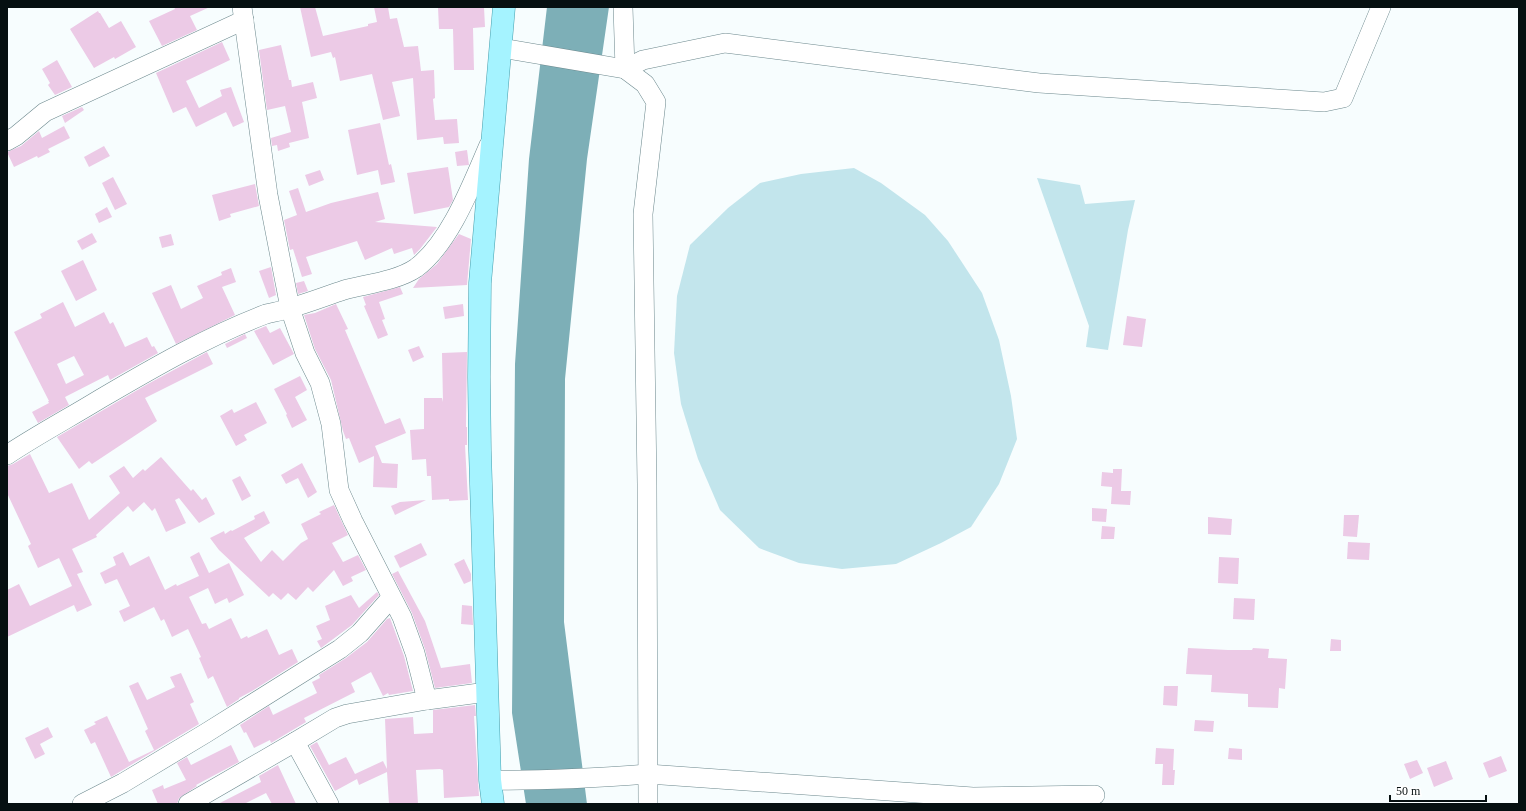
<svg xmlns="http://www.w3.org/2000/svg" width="1526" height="811" font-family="Georgia,serif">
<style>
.green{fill:#c2e5ec}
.water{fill:#7dafb7}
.building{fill:#eccae6;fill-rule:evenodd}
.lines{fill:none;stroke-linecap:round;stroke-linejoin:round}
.minor-casing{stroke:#6c888d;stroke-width:20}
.major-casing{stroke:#469eac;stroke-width:23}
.minor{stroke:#fff;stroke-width:19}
.major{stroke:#a5f3ff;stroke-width:22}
</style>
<rect width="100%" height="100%" fill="#f7fdfe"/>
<!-- green -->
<g class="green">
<path d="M 854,168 L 881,183 L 925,215 L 948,241 L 982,293 L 999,340 L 1011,396 L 1017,439 L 999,484 L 971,527 L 941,543 L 896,564 L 842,569 L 799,563 L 759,548 L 720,510 L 698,459 L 681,404 L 674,353 L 677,296 L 690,245 L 728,208 L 760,183 L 801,174 Z"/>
<path d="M 1037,178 L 1080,185 L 1085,204 L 1135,200 L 1128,230 L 1108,350 L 1086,347 L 1089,326 Z"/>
</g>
<!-- water -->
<path class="water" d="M 547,7 L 609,7 L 587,159 L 565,379 L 564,622 L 587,804 L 526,804 L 512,713 L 515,364 L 529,159 Z"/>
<!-- building -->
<g class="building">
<path d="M 174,7 L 210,7 L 190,16 L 197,30 L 162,46 L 149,21 L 175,9 Z"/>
<path d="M 300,7 L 315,7 L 323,36 L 368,26 L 368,24 L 377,22 L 374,7 L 388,7 L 390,19 L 397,18 L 404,47 L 418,46 L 421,71 L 434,70 L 435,98 L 433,99 L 435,120 L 457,119 L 459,143 L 444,144 L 443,137 L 417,140 L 413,78 L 392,82 L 400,116 L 383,120 L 372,74 L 340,81 L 335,57 L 333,58 L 331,52 L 311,57 Z"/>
<path d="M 438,7 L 484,7 L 485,27 L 473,28 L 474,70 L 454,70 L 453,29 L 439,29 Z"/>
<path d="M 98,11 L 99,13 L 100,13 L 109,28 L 121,21 L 136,47 L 115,59 L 114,57 L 94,68 L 70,29 Z"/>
<path d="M 222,42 L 230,60 L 186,81 L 199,108 L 222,96 L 220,90 L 231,87 L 244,122 L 233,127 L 226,112 L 196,127 L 186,107 L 173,113 L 156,73 Z"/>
<path d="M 281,45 L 289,80 L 291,80 L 292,87 L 313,82 L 317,98 L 302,102 L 309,138 L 289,143 L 290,147 L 278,151 L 277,145 L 272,146 L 271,138 L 291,132 L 285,106 L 267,110 L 259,50 Z"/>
<path d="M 57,60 L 72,87 L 55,95 L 48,85 L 50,83 L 42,69 Z"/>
<path d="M 82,107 L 84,110 L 65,123 L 62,116 Z"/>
<path d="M 380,123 L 389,165 L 391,164 L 395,182 L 381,185 L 378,170 L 357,175 L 348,130 Z"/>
<path d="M 64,126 L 70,138 L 48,149 L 50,152 L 38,158 L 37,156 L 14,167 L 7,152 L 21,146 L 39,131 L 42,138 Z"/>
<path d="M 104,146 L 110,156 L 89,167 L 84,157 Z"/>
<path d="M 467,150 L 469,165 L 457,166 L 455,152 Z"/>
<path d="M 448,167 L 453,200 L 449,207 L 414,214 L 407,173 Z"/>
<path d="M 320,170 L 324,180 L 309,186 L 305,175 Z"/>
<path d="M 113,177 L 127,204 L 115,210 L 102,183 Z"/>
<path d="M 255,184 L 259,206 L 230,214 L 231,217 L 219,221 L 212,195 Z"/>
<path d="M 298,188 L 306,212 L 331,203 L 378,192 L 385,219 L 375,222 L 437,227 L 420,249 L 414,255 L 412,248 L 394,254 L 392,248 L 365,260 L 357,241 L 306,257 L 312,274 L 302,277 L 293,249 L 290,250 L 284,220 L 297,215 L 289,191 Z"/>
<path d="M 107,207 L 112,217 L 99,223 L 95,214 Z"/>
<path d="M 92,233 L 97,242 L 82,250 L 77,241 Z"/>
<path d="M 171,234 L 174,245 L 162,248 L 159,237 Z"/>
<path d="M 459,234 L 471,239 L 467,285 L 413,288 L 419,279 L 437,264 Z"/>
<path d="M 83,260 L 97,290 L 76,301 L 61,271 Z"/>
<path d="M 271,267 L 276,295 L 269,298 L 259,271 Z"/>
<path d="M 231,268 L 236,282 L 222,287 L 235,315 L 176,344 L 152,293 L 171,285 L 181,309 L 203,298 L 197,286 L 222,275 L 221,272 Z"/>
<path d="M 304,281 L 308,291 L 298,294 L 296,283 Z"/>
<path d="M 400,287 L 403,294 L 379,302 L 385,319 L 382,320 L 388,335 L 378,339 L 364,306 L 366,305 L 363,297 Z"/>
<path d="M 63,302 L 75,327 L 104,312 L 110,324 L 113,322 L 125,347 L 147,337 L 152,347 L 154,346 L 158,353 L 110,380 L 108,375 L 65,397 L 69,405 L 38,423 L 32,412 L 49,403 L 48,401 L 49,401 L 14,332 L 42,318 L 40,314 ZM 74,356 L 84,375 L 66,384 L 57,364 Z"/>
<path d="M 336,304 L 348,329 L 345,330 L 385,424 L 400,418 L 406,433 L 375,446 L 382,463 L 398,464 L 397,488 L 373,487 L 374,456 L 359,463 L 349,438 L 346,439 L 343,431 L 331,380 L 315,349 L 304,315 L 315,313 Z"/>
<path d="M 463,304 L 464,316 L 445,319 L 443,307 Z"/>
<path d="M 1127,316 L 1146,319 L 1142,347 L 1123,345 Z"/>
<path d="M 266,326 L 270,333 L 280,328 L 294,354 L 273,365 L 254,331 Z"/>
<path d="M 245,334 L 247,338 L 227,348 L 225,344 Z"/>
<path d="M 419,346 L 424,357 L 413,362 L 408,350 Z"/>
<path d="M 207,352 L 213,364 L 145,398 L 157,421 L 92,464 L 89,461 L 79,469 L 57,437 L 146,385 Z"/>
<path d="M 467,352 L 466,427 L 467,427 L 467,445 L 465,445 L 468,500 L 449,501 L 449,499 L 432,500 L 431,476 L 427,476 L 426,459 L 412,460 L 410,430 L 424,429 L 424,398 L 442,398 L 443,402 L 442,353 Z"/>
<path d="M 300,376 L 307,390 L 295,397 L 307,420 L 292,428 L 286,415 L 287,414 L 274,389 Z"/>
<path d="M 256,402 L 267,423 L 244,435 L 247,440 L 236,446 L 220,416 L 232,409 L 234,413 Z"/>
<path d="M 30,454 L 49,493 L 72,483 L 89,520 L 120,493 L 109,476 L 124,466 L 133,478 L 143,469 L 145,471 L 161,457 L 191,491 L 193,489 L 202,500 L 206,497 L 215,514 L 199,523 L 179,498 L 175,500 L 186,523 L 166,532 L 155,508 L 152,511 L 144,502 L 133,512 L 128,506 L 96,535 L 97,537 L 72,549 L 83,572 L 77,574 L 92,605 L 77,612 L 74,605 L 7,637 L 7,590 L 19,584 L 30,606 L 72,586 L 59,558 L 38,568 L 28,546 L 31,544 L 7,493 L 7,466 L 13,464 Z"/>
<path d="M 302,463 L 317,492 L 308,498 L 298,478 L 286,484 L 281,475 Z"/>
<path d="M 1113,469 L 1122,469 L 1121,491 L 1131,491 L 1130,505 L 1111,504 L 1112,487 L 1101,486 L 1102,472 L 1113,473 Z"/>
<path d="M 240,476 L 251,496 L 242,501 L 232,480 Z"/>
<path d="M 426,500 L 395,515 L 391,506 L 400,502 Z"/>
<path d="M 334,505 L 348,535 L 332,543 L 343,562 L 358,555 L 366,570 L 351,577 L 353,581 L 343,586 L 334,570 L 313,592 L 308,587 L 296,600 L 288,593 L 281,600 L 273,593 L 269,597 L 219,550 L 210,538 L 224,531 L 225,534 L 231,530 L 232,531 L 255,519 L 254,516 L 264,511 L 270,523 L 244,538 L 261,562 L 272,550 L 283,561 L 301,543 L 308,539 L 301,524 L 321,514 L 319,512 Z"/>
<path d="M 1092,508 L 1107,509 L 1106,522 L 1092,521 Z"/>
<path d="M 1344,515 L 1359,515 L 1357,537 L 1343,536 Z"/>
<path d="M 1208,517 L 1232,519 L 1231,535 L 1208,534 Z"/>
<path d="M 1102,526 L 1115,527 L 1114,539 L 1101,539 Z"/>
<path d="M 1348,542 L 1370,543 L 1369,560 L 1347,559 Z"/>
<path d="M 421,543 L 427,555 L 400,568 L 394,556 Z"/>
<path d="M 123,552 L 130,566 L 149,556 L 165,590 L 176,584 L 177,586 L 199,576 L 190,557 L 199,552 L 209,573 L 229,563 L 244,595 L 229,603 L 227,598 L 215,604 L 208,588 L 189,597 L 202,624 L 206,623 L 209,629 L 231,618 L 241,639 L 247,636 L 248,638 L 267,629 L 279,655 L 292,649 L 298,662 L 252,691 L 239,698 L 239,699 L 227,707 L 213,676 L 208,679 L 199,658 L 201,657 L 188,629 L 172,637 L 164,619 L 161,621 L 154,607 L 124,622 L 119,611 L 130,606 L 117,579 L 105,584 L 100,573 L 116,565 L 113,557 Z"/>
<path d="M 1219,557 L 1239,558 L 1238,584 L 1218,583 Z"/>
<path d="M 464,559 L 471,574 L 471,581 L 464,584 L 454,564 Z"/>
<path d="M 398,571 L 425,621 L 441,668 L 470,664 L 472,683 L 435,688 L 425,649 L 412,613 L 392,574 Z"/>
<path d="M 377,592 L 379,595 L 352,625 L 321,648 L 317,641 L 322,639 L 316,626 L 330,620 L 325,606 L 351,595 L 359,608 Z"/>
<path d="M 1234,598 L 1255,599 L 1254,620 L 1233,619 Z"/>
<path d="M 462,605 L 472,606 L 473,625 L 461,624 Z"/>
<path d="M 390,618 L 404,656 L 413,691 L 389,695 L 388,693 L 383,696 L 371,672 L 351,683 L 355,692 L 304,718 L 306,722 L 271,743 L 270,740 L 254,748 L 246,732 L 244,733 L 240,725 L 269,706 L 273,715 L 317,693 L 312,682 L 320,678 L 319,675 L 346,658 L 367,642 L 387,619 Z"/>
<path d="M 1331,639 L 1341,640 L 1341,651 L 1330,651 Z"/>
<path d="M 1188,648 L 1228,650 L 1252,650 L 1253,648 L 1269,649 L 1268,658 L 1287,659 L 1285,689 L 1279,688 L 1278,708 L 1248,707 L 1248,694 L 1211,692 L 1212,675 L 1186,674 Z"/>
<path d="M 181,673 L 194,702 L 190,704 L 199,724 L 111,777 L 95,742 L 91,744 L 84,730 L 96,724 L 94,722 L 107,716 L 129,762 L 154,750 L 145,731 L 148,729 L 129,686 L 138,682 L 147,700 L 175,687 L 170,677 Z"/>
<path d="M 1164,686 L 1178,686 L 1177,706 L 1163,705 Z"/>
<path d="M 475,705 L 476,716 L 474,716 L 479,796 L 444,798 L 443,770 L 440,769 L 416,770 L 418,804 L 389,804 L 387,772 L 359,785 L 357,779 L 335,791 L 310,746 L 317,742 L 329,765 L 346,757 L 355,774 L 383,761 L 387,769 L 385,719 L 413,717 L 414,734 L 433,733 L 433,710 Z"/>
<path d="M 1195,720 L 1214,721 L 1213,732 L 1194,731 Z"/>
<path d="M 48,727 L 53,737 L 40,744 L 45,754 L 35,759 L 25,738 Z"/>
<path d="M 231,745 L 239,762 L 196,785 L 197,786 L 179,798 L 177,804 L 158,804 L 152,790 L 163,785 L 164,789 L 186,780 L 177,763 L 187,757 L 191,765 Z"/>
<path d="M 1156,748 L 1174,749 L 1173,770 L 1175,770 L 1174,785 L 1162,785 L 1163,764 L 1155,764 Z"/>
<path d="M 1229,748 L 1242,749 L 1242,760 L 1228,759 Z"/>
<path d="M 1501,756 L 1507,771 L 1489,778 L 1483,763 Z"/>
<path d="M 1417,760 L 1423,773 L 1410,779 L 1404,764 Z"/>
<path d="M 1446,761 L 1453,779 L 1434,787 L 1427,768 Z"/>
<path d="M 278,765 L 296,804 L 272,804 L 266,793 L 244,804 L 218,804 L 261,782 L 259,776 Z"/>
</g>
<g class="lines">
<defs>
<g id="minor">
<path d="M 242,7 L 268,195 L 290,308 L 305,353 L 320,383 L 331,424 L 339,490 L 353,521 L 402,617 L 415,653 L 427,700"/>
<path d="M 623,7 L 625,69"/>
<path d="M 501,48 L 625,69 L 645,84 L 656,102 L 643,214 L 647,484 L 648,804"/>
<path d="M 625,69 L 643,60 L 725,43 L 1039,83 L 1324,102 L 1343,98 L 1381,7"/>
<path d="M 7,141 L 16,136 L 45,112 L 244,20"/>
<path d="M 7,455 C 37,435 69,418 100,399 C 153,368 208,336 266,314 C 274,312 282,311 290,308 C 308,303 326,296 344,290 C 366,284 397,281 416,268 C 450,243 472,184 489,145"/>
<path d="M 295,742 L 329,804"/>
<path d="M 490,780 C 543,781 595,778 648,774 L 973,797 L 1095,795"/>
<path d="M 82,804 L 123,783 L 206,733 L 340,649 L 360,633 L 391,598"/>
<path d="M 188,804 L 295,742 L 335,718 L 347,714 L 427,700 L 487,692"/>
</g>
<path id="major" d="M 493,804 L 490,780 L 480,451 L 479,377 L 480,283 L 504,7"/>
</defs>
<!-- minor casing -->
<use href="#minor" class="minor-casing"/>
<!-- major casing -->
<use href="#major" class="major-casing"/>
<!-- minor -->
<use href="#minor" class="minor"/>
<!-- major -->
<use href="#major" class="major"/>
</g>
<!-- border -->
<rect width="1526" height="811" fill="none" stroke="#061011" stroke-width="16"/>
<!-- scale -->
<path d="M1390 795v6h96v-6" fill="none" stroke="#061011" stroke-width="2"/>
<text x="1396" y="795" font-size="12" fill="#061011" stroke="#ffffff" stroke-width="3" paint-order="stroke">50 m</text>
</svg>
